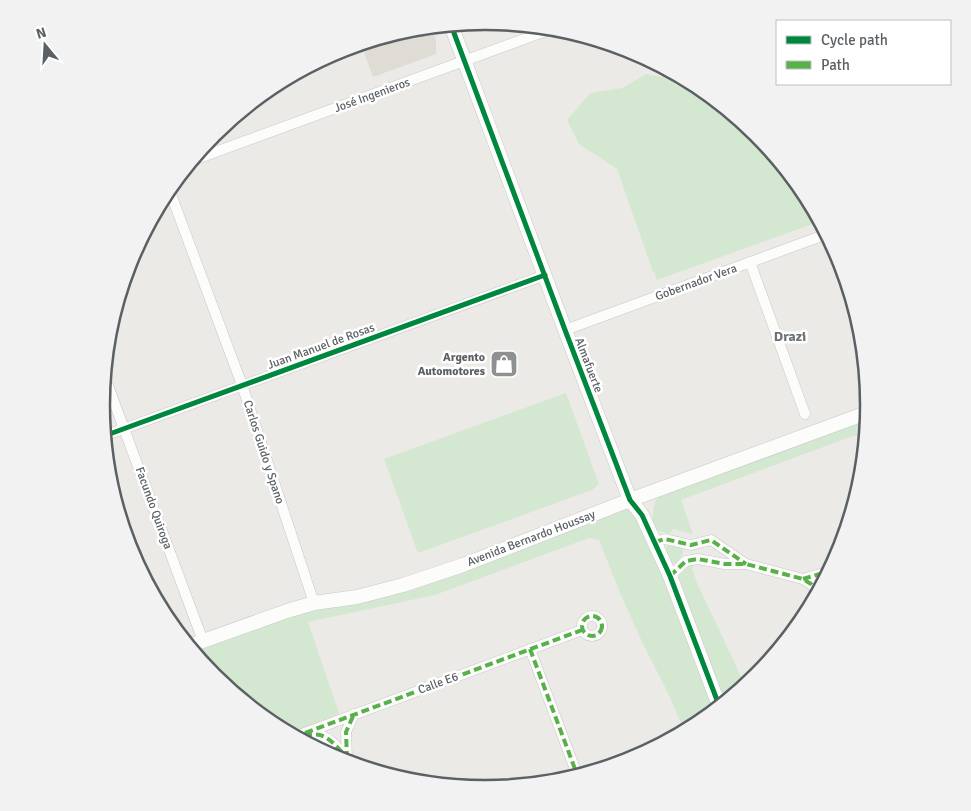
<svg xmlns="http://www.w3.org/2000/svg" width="971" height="811" font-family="Signika,sans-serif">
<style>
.education{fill:#dfdcd5}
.green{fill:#d4e8d1}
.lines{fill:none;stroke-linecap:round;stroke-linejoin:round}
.street-casing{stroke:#c7c7c7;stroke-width:11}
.secondary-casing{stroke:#c8c8c8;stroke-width:15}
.street{stroke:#fcfcfb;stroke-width:10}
.secondary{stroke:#fcfcfb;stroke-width:14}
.quiet{stroke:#58b04a;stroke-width:4;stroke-dasharray:8 4;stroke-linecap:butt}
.cycleway-casing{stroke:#fff;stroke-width:8}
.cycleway{stroke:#00873e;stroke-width:5}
.labels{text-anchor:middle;stroke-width:5;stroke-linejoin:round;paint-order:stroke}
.street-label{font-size:12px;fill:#5b6064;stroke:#fff}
.poi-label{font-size:12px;font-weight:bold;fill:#5b6064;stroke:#fff;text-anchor:end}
.neighbourhood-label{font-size:14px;font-weight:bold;fill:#6c7276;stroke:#fff}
.rim{fill:none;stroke:#5b6064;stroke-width:2.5}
</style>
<rect width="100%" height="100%" fill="#eceae6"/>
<!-- education -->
<path class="education" d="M 431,27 L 436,40 L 436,54 L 373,77 L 361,44 L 411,29 Z"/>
<!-- green -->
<g class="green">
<path d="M 646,74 L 672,79 L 680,76 L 699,86 L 757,134 L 805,192 L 821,221 L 657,280 L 654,272 L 653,272 L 617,169 L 579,144 L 567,120 L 590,93 L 622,88 Z"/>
<path d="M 566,393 L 599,484 L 592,490 L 418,553 L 384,459 Z"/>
<path d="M 868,419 L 867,436 L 853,436 L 681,500 L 693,534 L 673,529 L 670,534 C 665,532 658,532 654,528 C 650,523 654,506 656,500 C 658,497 659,496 662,494 L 770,456 Z"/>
<path d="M 630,500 L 720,708 L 699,725 L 685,732 L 666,689 L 643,644 L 620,593 L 599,540 L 589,538 L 435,595 L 308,622 L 341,719 L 294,737 L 272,725 L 214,677 L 189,646 L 357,597 Z"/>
<path d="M 668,545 L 681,547 C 686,554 680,558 675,564 C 668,562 667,555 664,549 Z"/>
<path d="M 694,563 L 692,569 L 697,583 L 746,687 L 726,703 L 679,583 C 677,572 684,566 694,563 Z"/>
</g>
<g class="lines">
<defs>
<g id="street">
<path d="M 191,161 L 554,28"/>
<path d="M 169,189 L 242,385 L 314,603"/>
<path d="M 750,262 L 805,414"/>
<path d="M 565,330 L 827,234"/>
<path d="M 104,375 L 203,641"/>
<path d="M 104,436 L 545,275"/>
<path d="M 655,542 L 665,539 L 691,545 L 711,540 L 746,564"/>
<path d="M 670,576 L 686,561 L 698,559 L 725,564 L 746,564 L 803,579 L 811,584 L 819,594"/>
<path d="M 803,579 L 823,573 L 832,568"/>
<circle cx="592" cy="626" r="10"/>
<path d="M 530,649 L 578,777"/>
<path d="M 305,735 C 309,735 314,734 318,735 C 331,737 343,752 348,763"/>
<path d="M 294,737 L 582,630"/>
<path d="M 347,760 L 346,732 L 354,714"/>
</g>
<g id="secondary">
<path d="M 451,25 L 565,330 L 630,500 L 642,515 L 670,576 L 720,708"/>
<path d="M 189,646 L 287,611 L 314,603 L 357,597 L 403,585 L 463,565 L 630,500 L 869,412"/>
</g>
</defs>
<!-- street casing -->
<use href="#street" class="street-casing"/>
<!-- secondary casing -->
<use href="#secondary" class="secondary-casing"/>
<!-- street -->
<use href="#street" class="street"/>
<!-- secondary -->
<use href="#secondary" class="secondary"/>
<!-- quiet -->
<g class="quiet">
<path d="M 655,542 L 665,539 L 691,545 L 711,540 L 746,564"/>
<path d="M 670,576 L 686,561 L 698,559 L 725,564 L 746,564 L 803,579 L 811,584 L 819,594"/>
<path d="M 803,579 L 823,573 L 832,568"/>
<circle cx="592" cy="626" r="10"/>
<path d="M 530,649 L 578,777"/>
<path d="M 304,734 C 309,735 316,734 320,735 C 331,738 344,753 348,763"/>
<path d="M 294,737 L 582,630"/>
<path d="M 347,759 L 346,732 L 354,714"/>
</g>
<defs>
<g id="cycleway">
<path d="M 451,25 L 565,330 L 630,500 L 642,515 L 670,576 L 720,708"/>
<path d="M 104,436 L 545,275"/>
</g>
</defs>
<!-- cycleway casing -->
<use href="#cycleway" class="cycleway-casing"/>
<!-- cycleway -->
<use href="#cycleway" class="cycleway"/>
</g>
<!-- icons -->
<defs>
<symbol id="shop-square" viewBox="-11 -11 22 22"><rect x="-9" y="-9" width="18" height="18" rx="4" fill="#8e9092" stroke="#fff"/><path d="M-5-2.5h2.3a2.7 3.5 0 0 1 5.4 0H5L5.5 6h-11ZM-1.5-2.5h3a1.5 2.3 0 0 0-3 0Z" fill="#fff"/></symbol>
</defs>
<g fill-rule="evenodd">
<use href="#shop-square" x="488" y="348" width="32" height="32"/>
</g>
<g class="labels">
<!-- street labels -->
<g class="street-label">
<text transform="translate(372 95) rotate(-20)" y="4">José Ingenieros</text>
<text transform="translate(696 282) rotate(-20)" y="4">Gobernador Vera</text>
<text transform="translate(321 346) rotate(-20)" y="4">Juan Manuel de Rosas</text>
<text transform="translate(589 365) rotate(69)" y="4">Almafuerte</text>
<text transform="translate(264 452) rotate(72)" y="4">Carlos Guido y Spano</text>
<text transform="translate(154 508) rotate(70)" y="4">Facundo Quiroga</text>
<text transform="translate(531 538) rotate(-21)" y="4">Avenida Bernardo Houssay</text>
<text transform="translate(438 683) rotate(-20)" y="4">Calle E6</text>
</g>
<!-- poi labels -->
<g class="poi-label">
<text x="485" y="361">Argento<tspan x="485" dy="14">Automotores</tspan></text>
</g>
<!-- neighbourhood labels -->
<g class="neighbourhood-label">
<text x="790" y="341">Drazi</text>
</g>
</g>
<!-- crop -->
<path d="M0 0H971V811H0ZM110 405a375 375 0 1 1 750 0a375 375 0 1 1-750 0Z" fill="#f2f2f3" fill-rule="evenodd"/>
<path class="rim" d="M110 405a375 375 0 1 1 750 0a375 375 0 1 1-750 0Z"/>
<!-- legend -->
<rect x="776" y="20" width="175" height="65" fill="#ffffff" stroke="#bdbfc1"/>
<rect x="786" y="36" width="25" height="8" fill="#00873e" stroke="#bdbfc1"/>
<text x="821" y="45" font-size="15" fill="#5b6064">Cycle path</text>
<rect x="786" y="61" width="25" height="8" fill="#58b04a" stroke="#bdbfc1"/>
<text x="821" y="70" font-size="15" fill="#5b6064">Path</text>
<!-- north arrow -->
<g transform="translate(45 45) rotate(342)" stroke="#ffffff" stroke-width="4" paint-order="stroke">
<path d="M0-4L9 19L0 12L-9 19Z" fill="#5b6064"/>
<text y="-8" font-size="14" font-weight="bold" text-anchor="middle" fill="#5b6064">N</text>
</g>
</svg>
